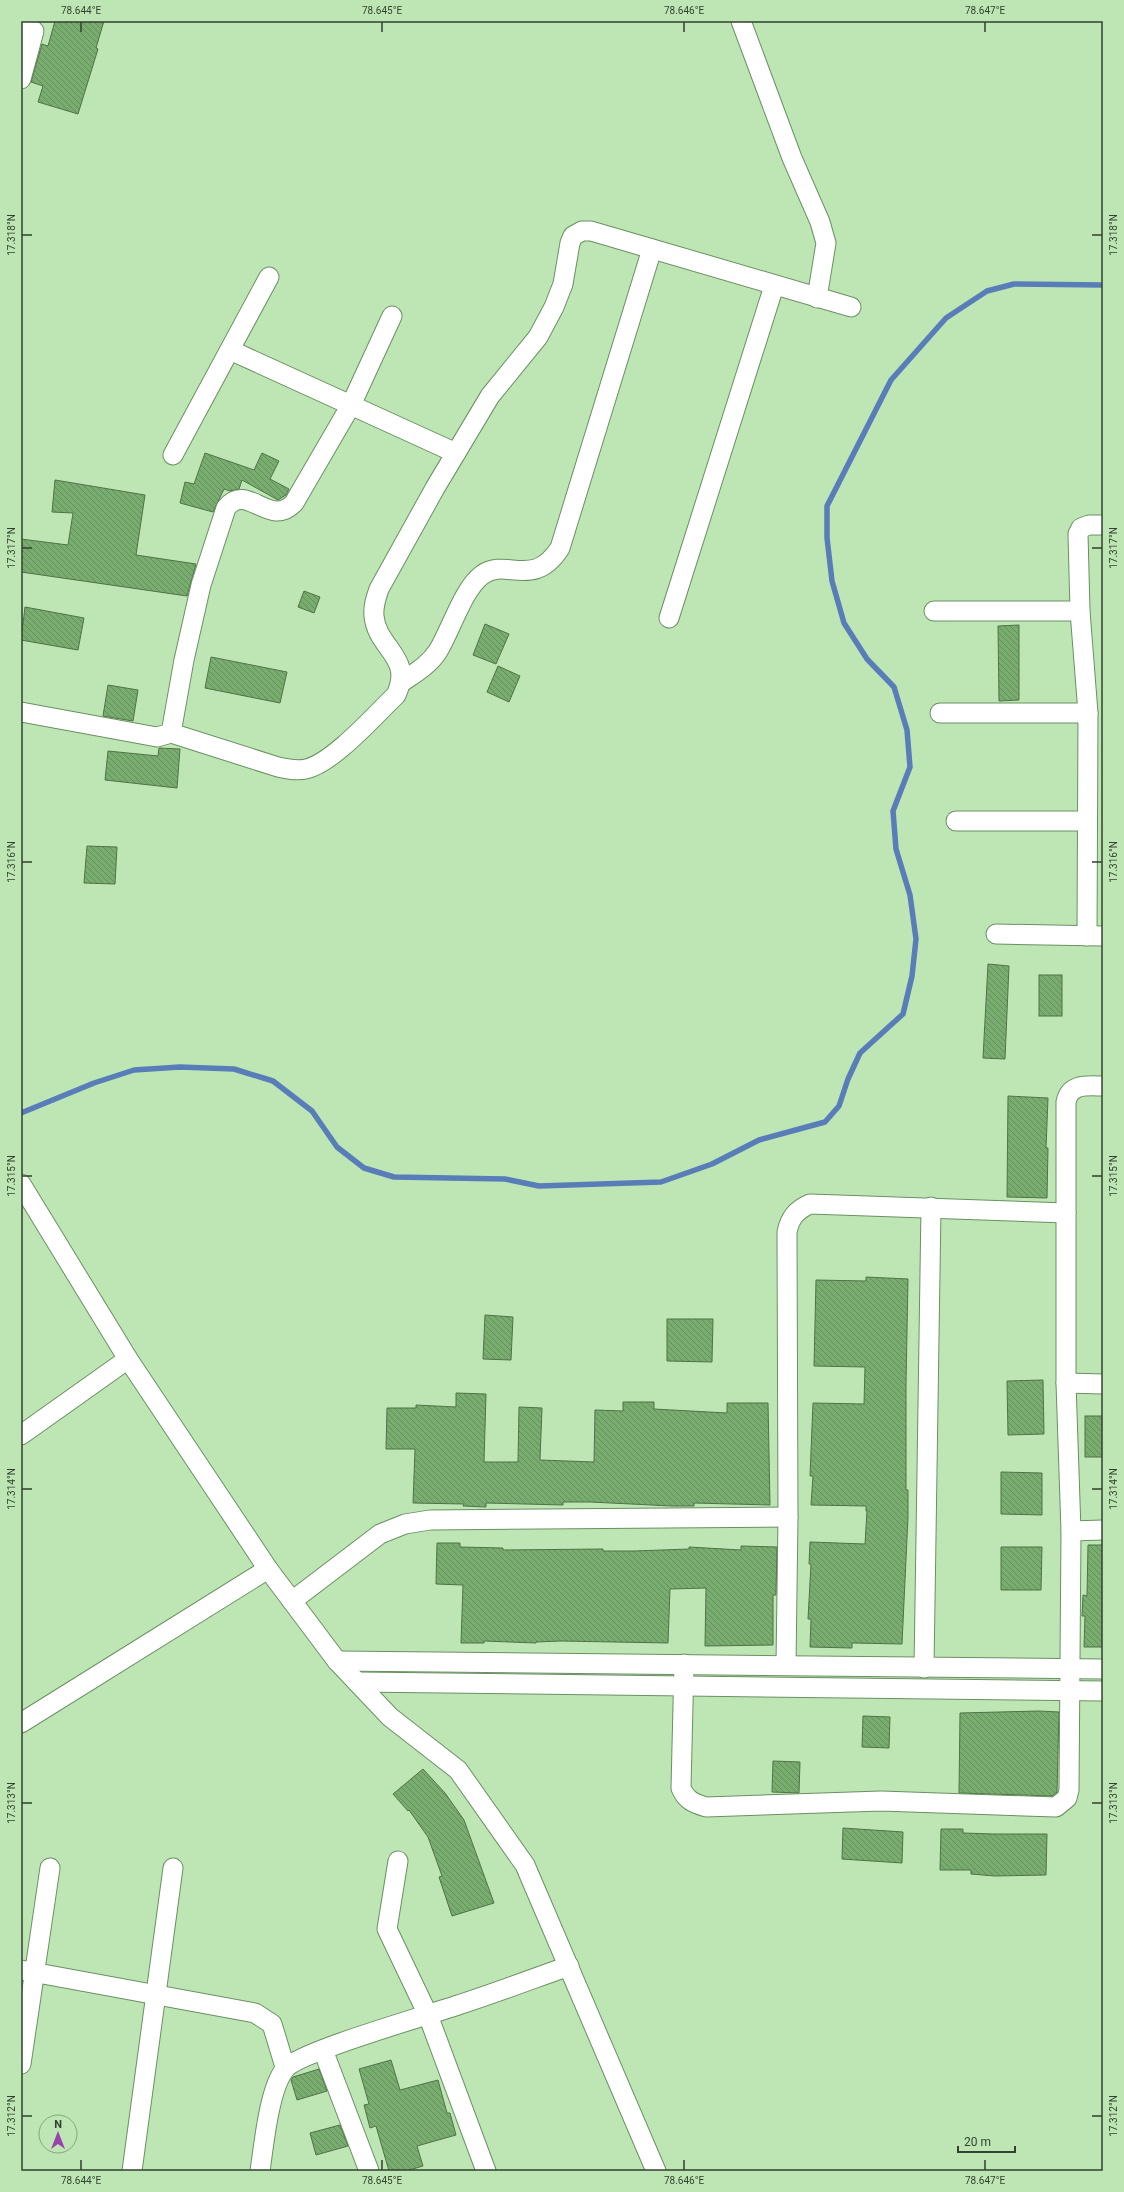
<svg xmlns="http://www.w3.org/2000/svg" width="1124" height="2192" font-family="Roboto,sans-serif">
<style>
.lines{fill:none;stroke-linecap:round;stroke-linejoin:round}
.stream{stroke:#597db9;stroke-width:5.5}
.building{fill:url(#building-back-hatch);stroke:#4f7347}
.minor-casing{stroke:#6a9062;stroke-width:21}
.minor{stroke:#fff;stroke-width:19}
.ticks{fill:none;stroke:#31422e;stroke-width:1.5}
.neatline{fill:none;stroke:#31422e;stroke-width:1.5}
.ticks-label{font-size:10px;text-anchor:middle;fill:#31422e}
</style>
<defs>
<pattern id="building-back-hatch" width="6" height="6" patternUnits="userSpaceOnUse"><rect width="6" height="6" fill="#79ac6f"/><path d="M-1 5l2 2M0 0l6 6M5-1l2 2" fill="none" stroke="#648e5c"/></pattern>
</defs>
<rect width="100%" height="100%" fill="#bee6b5"/>
<g class="lines">
<!-- stream -->
<path class="stream" d="M 21,1113 L 94,1083 L 134,1070 L 180,1067 L 234,1069 L 273,1081 L 312,1111 L 337,1147 L 364,1168 L 394,1177 L 505,1179 L 539,1186 L 661,1182 L 712,1164 L 759,1140 L 825,1122 L 839,1106 L 848,1079 L 860,1053 L 903,1014 L 912,976 L 916,939 L 910,895 L 896,849 L 893,811 L 910,767 L 907,730 L 894,687 L 867,659 L 844,623 L 832,581 L 827,538 L 827,506 L 891,380 L 946,318 L 987,291 L 1014,284 L 1103,285"/>
</g>
<!-- building -->
<g class="building">
<path d="M 55,21 L 104,21 L 96,48 L 98,49 L 78,114 L 38,102 L 43,86 L 31,82 L 42,44 L 48,46 Z"/>
<path d="M 205,453 L 254,470 L 262,453 L 279,461 L 270,479 L 289,489 L 286,495 L 278,500 L 242,480 L 239,489 L 230,491 L 224,489 L 213,512 L 180,503 L 185,482 L 194,484 Z"/>
<path d="M 55,480 L 145,495 L 136,555 L 196,564 L 187,596 L 21,572 L 21,539 L 68,545 L 73,513 L 52,512 Z"/>
<path d="M 304,591 L 320,597 L 314,613 L 298,607 Z"/>
<path d="M 25,607 L 84,618 L 78,650 L 21,640 Z"/>
<path d="M 485,624 L 509,634 L 496,664 L 473,655 Z"/>
<path d="M 1019,625 L 1019,700 L 999,701 L 998,626 Z"/>
<path d="M 211,657 L 287,672 L 280,703 L 205,688 Z"/>
<path d="M 498,666 L 520,676 L 509,702 L 487,692 Z"/>
<path d="M 108,685 L 138,690 L 133,721 L 103,716 Z"/>
<path d="M 159,748 L 180,749 L 177,788 L 105,780 L 108,751 L 158,756 Z"/>
<path d="M 87,846 L 117,847 L 115,884 L 84,883 Z"/>
<path d="M 988,964 L 1009,966 L 1005,1059 L 983,1058 Z"/>
<rect x="1039" y="975" width="23" height="41"/>
<path d="M 1008,1096 L 1048,1098 L 1046,1148 L 1048,1148 L 1047,1198 L 1007,1197 Z"/>
<path d="M 866,1277 L 908,1279 L 906,1384 L 906,1490 L 908,1490 L 908,1517 L 902,1644 L 852,1643 L 852,1648 L 810,1647 L 811,1619 L 808,1619 L 811,1564 L 809,1564 L 810,1542 L 865,1544 L 867,1511 L 866,1511 L 866,1506 L 811,1505 L 813,1476 L 810,1476 L 813,1403 L 864,1404 L 865,1367 L 814,1366 L 816,1280 L 866,1281 Z"/>
<path d="M 485,1315 L 513,1317 L 511,1360 L 483,1359 Z"/>
<path d="M 667,1319 L 713,1319 L 712,1362 L 667,1361 Z"/>
<path d="M 1043,1380 L 1044,1434 L 1008,1435 L 1007,1381 Z"/>
<path d="M 456,1393 L 486,1394 L 484,1462 L 518,1462 L 519,1407 L 542,1408 L 540,1460 L 594,1462 L 595,1410 L 623,1411 L 623,1402 L 654,1402 L 654,1409 L 727,1413 L 727,1403 L 768,1403 L 770,1505 L 694,1503 L 694,1506 L 672,1506 L 590,1502 L 563,1502 L 563,1505 L 486,1503 L 486,1507 L 463,1506 L 464,1504 L 413,1503 L 415,1449 L 386,1449 L 387,1408 L 416,1408 L 416,1405 L 456,1407 Z"/>
<rect x="1085" y="1416" width="18" height="41"/>
<path d="M 1001,1472 L 1042,1473 L 1042,1515 L 1001,1514 Z"/>
<path d="M 437,1543 L 460,1543 L 460,1547 L 503,1548 L 503,1550 L 603,1549 L 603,1551 L 634,1551 L 689,1549 L 689,1547 L 741,1550 L 741,1546 L 777,1547 L 776,1595 L 773,1595 L 773,1645 L 705,1646 L 706,1588 L 670,1589 L 668,1643 L 561,1641 L 536,1642 L 536,1643 L 484,1641 L 484,1643 L 461,1643 L 463,1585 L 436,1584 Z"/>
<path d="M 1088,1545 L 1103,1545 L 1103,1647 L 1084,1647 L 1085,1616 L 1082,1616 L 1083,1595 L 1087,1596 Z"/>
<path d="M 1001,1547 L 1042,1547 L 1041,1590 L 1001,1590 Z"/>
<path d="M 1039,1711 L 1059,1712 L 1057,1792 L 1052,1796 L 959,1793 L 960,1713 Z"/>
<path d="M 863,1716 L 890,1717 L 889,1748 L 862,1747 Z"/>
<path d="M 773,1761 L 800,1762 L 799,1793 L 772,1792 Z"/>
<path d="M 423,1769 L 445,1793 L 464,1820 L 494,1903 L 452,1916 L 439,1877 L 442,1876 L 428,1837 L 409,1810 L 408,1811 L 393,1794 Z"/>
<path d="M 843,1828 L 903,1832 L 902,1863 L 842,1859 Z"/>
<path d="M 941,1829 L 963,1829 L 963,1833 L 994,1834 L 1047,1834 L 1046,1875 L 995,1876 L 971,1874 L 971,1870 L 940,1870 Z"/>
<path d="M 391,2060 L 400,2090 L 438,2080 L 447,2113 L 450,2113 L 456,2135 L 417,2146 L 423,2166 L 406,2171 L 389,2171 L 376,2126 L 370,2128 L 364,2105 L 369,2104 L 359,2069 Z"/>
<path d="M 319,2069 L 327,2091 L 297,2100 L 291,2080 L 293,2077 Z"/>
<path d="M 340,2125 L 348,2146 L 316,2155 L 310,2133 Z"/>
</g>
<g class="lines">
<defs>
<g id="minor">
<path d="M 741,21 L 792,158 L 820,222 L 826,243 L 817,298"/>
<path d="M 21,28 L 34,31 L 21,79"/>
<path d="M 230,350 L 456,453"/>
<path d="M 173,455 L 269,277"/>
<path d="M 934,611 L 1080,611 L 1088,713 L 1087,936"/>
<path d="M 1080,611 L 1078,534 L 1081,528 L 1089,525 L 1103,525"/>
<path d="M 669,618 L 774,286"/>
<path d="M 402,682 C 415,673 429,665 438,651 C 451,630 463,589 482,575 C 506,557 533,590 560,548 L 652,249"/>
<path d="M 21,712 L 157,737 L 171,733 L 184,660 L 201,585 L 226,508 C 247,481 269,529 294,503 L 351,405 L 392,316"/>
<path d="M 940,713 L 1088,713"/>
<path d="M 171,733 L 278,767 C 287,769 296,771 306,769 C 333,763 375,715 396,695 C 414,657 377,649 374,616 C 373,606 376,598 379,589 L 435,488 L 490,396 L 538,337 L 554,307 L 563,284 L 570,243 L 573,236 L 582,231 L 591,231 L 851,307"/>
<path d="M 956,821 L 1087,821"/>
<path d="M 996,934 L 1103,936"/>
<path d="M 21,1184 L 128,1359 L 268,1569 L 337,1661 L 390,1717 L 458,1770 L 525,1865 L 656,2171"/>
<path d="M 1066,1383 L 1103,1384"/>
<path d="M 21,1435 L 128,1359"/>
<path d="M 1071,1531 L 1103,1530"/>
<path d="M 292,1601 L 380,1534 L 405,1524 L 430,1520 L 788,1517"/>
<path d="M 337,1661 L 1103,1669"/>
<path d="M 684,1664 L 681,1788 C 686,1800 693,1803 706,1807 L 881,1801 L 1056,1807 L 1067,1798 L 1069,1790 L 1071,1531 L 1066,1383 L 1066,1102 C 1070,1083 1087,1086 1103,1086"/>
<path d="M 786,1665 L 788,1517 L 787,1232 C 790,1218 796,1210 810,1204 L 1066,1213"/>
<path d="M 924,1668 L 931,1207"/>
<path d="M 357,1682 L 1103,1691"/>
<path d="M 21,1723 L 268,1569"/>
<path d="M 398,1861 L 387,1929 L 428,2015 L 486,2171"/>
<path d="M 21,1970 L 255,2013 L 272,2024 L 285,2067"/>
<path d="M 323,2050 L 369,2171"/>
<path d="M 21,2064 L 50,1868"/>
<path d="M 132,2171 L 173,1868"/>
<path d="M 260,2171 C 264,2144 269,2089 285,2069 C 298,2052 429,2015 458,2005 C 495,1993 532,1979 569,1966"/>
</g>
</defs>
<!-- minor casing -->
<use href="#minor" class="minor-casing"/>
<!-- minor -->
<use href="#minor" class="minor"/>
</g>
<!-- ticks -->
<path class="ticks" d="M 81,22 L 81,32M 382,22 L 382,32M 684,22 L 684,32M 985,22 L 985,32M 22,235 L 32,235M 1092,235 L 1102,235M 22,548 L 32,548M 1092,548 L 1102,548M 22,862 L 32,862M 1092,862 L 1102,862M 22,1176 L 32,1176M 1092,1176 L 1102,1176M 22,1489 L 32,1489M 1092,1489 L 1102,1489M 22,1803 L 32,1803M 1092,1803 L 1102,1803M 22,2116 L 32,2116M 1092,2116 L 1102,2116M 81,2160 L 81,2170M 382,2160 L 382,2170M 684,2160 L 684,2170M 985,2160 L 985,2170"/>
<!-- border -->
<rect width="1124" height="2192" fill="none" stroke="#bee6b5" stroke-width="44"/>
<!-- north arrow -->
<g transform="translate(58 2134)"><circle r="19" fill="#bee6b5" stroke="#86a47f"/>
<path d="M0-3L7 15L0 10L-7 15Z" fill="#9a41ad"/>
<text y="-6" font-size="11" font-weight="bold" text-anchor="middle" fill="#31422e">N</text>
</g>
<!-- scale -->
<path d="M958 2146v6h57v-6" fill="none" stroke="#31422e" stroke-width="2"/>
<text x="964" y="2146" font-size="12" fill="#31422e" stroke="#bee6b5" stroke-width="3" paint-order="stroke">20 m</text>
<rect x="22" y="22" width="1080" height="2148" class="neatline"/>
<g class="ticks-label">
<text x="81" y="14">78.644°E</text>
<text x="382" y="14">78.645°E</text>
<text x="684" y="14">78.646°E</text>
<text x="985" y="14">78.647°E</text>
<text transform="translate(11 235) rotate(-90)" y="4">17.318°N</text>
<text transform="translate(1113 235) rotate(-90)" y="4">17.318°N</text>
<text transform="translate(11 548) rotate(-90)" y="4">17.317°N</text>
<text transform="translate(1113 548) rotate(-90)" y="4">17.317°N</text>
<text transform="translate(11 862) rotate(-90)" y="4">17.316°N</text>
<text transform="translate(1113 862) rotate(-90)" y="4">17.316°N</text>
<text transform="translate(11 1176) rotate(-90)" y="4">17.315°N</text>
<text transform="translate(1113 1176) rotate(-90)" y="4">17.315°N</text>
<text transform="translate(11 1489) rotate(-90)" y="4">17.314°N</text>
<text transform="translate(1113 1489) rotate(-90)" y="4">17.314°N</text>
<text transform="translate(11 1803) rotate(-90)" y="4">17.313°N</text>
<text transform="translate(1113 1803) rotate(-90)" y="4">17.313°N</text>
<text transform="translate(11 2116) rotate(-90)" y="4">17.312°N</text>
<text transform="translate(1113 2116) rotate(-90)" y="4">17.312°N</text>
<text x="81" y="2184">78.644°E</text>
<text x="382" y="2184">78.645°E</text>
<text x="684" y="2184">78.646°E</text>
<text x="985" y="2184">78.647°E</text>
</g>
</svg>
